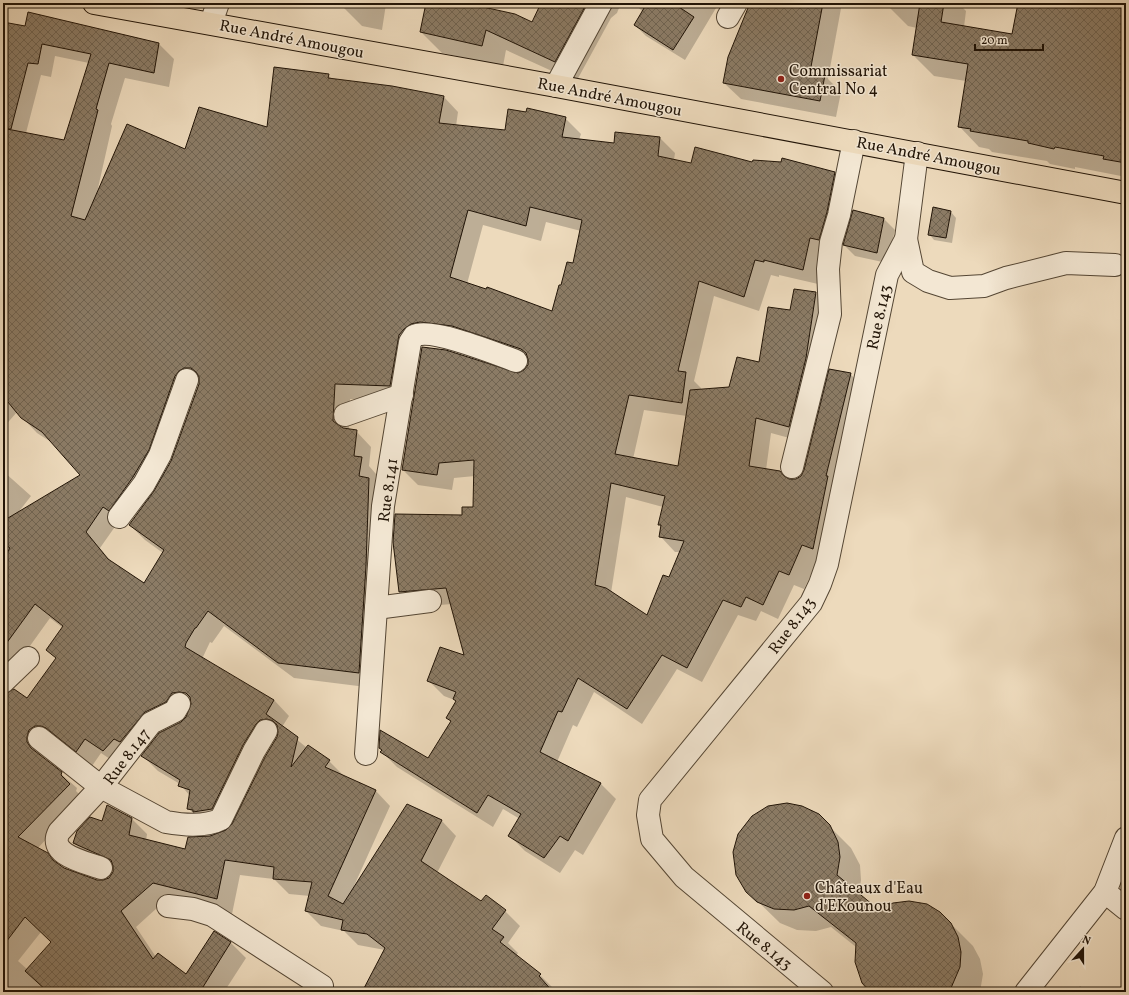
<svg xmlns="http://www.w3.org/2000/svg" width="1129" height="995" font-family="Vollkorn,serif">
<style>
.shadow{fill:#0003;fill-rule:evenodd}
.building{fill:url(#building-cross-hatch);stroke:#211407;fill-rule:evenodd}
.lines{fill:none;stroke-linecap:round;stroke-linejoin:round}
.street-casing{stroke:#544634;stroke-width:24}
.primary-casing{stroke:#211407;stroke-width:24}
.street{stroke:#f3e7d3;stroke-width:22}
.primary{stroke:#eddabc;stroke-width:22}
.poi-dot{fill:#8f2418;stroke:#f3e7d3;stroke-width:1.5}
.labels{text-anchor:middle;stroke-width:3;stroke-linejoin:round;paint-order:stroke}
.street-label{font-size:16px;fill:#211407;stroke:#f3e7d3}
.poi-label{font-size:16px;fill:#211407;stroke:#f3e7d3;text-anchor:start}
</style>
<defs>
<pattern id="building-cross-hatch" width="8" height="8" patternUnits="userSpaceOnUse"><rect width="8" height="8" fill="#8b7b65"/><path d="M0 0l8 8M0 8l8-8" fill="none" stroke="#716451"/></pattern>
</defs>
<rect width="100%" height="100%" fill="#eddabc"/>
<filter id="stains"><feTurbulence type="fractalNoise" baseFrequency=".005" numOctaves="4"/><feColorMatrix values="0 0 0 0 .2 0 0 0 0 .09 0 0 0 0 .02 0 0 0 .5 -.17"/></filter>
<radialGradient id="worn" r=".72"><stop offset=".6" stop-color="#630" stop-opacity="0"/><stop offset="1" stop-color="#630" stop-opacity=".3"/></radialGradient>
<!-- shadow -->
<g class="shadow">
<path d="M 287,3 L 312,3 L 312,8 Z"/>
<path d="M 341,3 L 390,3 L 389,5 L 386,4 L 382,30 L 362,26 L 341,5 Z"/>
<path d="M 427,3 L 460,3 L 533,23 L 542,3 L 621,3 L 617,13 L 611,18 L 576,82 L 506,50 L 503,66 L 442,53 L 421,32 Z"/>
<path d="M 639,3 L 719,3 L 685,60 L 646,36 L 635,25 L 643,12 L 637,6 Z"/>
<path d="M 751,3 L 842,3 L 828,79 L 841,92 L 836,117 L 741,99 L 724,83 Z"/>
<path d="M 887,3 L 958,3 L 966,11 L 964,27 L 1013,35 L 1019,3 L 1126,3 L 1126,180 L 1121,176 L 1075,167 L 1075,169 L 1050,164 L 1047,161 L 992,152 L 989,149 L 979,147 L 959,126 L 966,81 L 934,76 L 913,55 L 917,28 L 908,26 L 887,5 Z"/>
<path d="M 3,23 L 25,27 L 159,44 L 174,59 L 169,87 L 125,78 L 111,124 L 112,126 L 96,197 L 186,150 L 268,129 L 328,75 L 333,80 L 443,96 L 458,112 L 456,126 L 506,132 L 565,118 L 581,134 L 579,140 L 614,144 L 660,138 L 675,153 L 674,160 L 692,164 L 752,163 L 834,173 L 850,188 L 818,284 L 779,275 L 779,277 L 771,275 L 759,311 L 714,296 L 694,381 L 701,388 L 701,390 L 730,388 L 760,363 L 791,311 L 795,290 L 816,293 L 831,308 L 804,442 L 771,433 L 766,470 L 787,479 L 796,480 L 801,477 L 850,374 L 866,389 L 818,560 L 804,589 L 794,585 L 778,619 L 761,611 L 756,621 L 738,615 L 702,682 L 677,669 L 642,724 L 594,692 L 577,727 L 573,725 L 557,762 L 601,784 L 616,799 L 583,855 L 575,850 L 560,873 L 525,851 L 510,836 L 520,819 L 503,809 L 493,827 L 397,767 L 382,752 L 429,759 L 451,722 L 447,718 L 457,701 L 444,696 L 429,681 L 465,657 L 452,604 L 415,607 L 400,592 L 394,542 L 463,516 L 474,508 L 475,476 L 454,478 L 452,490 L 418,485 L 403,470 L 518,374 L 525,371 L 529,362 L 468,341 L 419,344 L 405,401 L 350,399 L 349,430 L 356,431 L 371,447 L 369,466 L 376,474 L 375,485 L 384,494 L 374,688 L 294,678 L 224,626 L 212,643 L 210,642 L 202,659 L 274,700 L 289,716 L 282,727 L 307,748 L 329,761 L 345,777 L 375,790 L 390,806 L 354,886 L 441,820 L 456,836 L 437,873 L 481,902 L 505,911 L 520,926 L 508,943 L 518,953 L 516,956 L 540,975 L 555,990 L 554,992 L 363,992 L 385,950 L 358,945 L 344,931 L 321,926 L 306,911 L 310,896 L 289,894 L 274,879 L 240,875 L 232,914 L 168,898 L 136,927 L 156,957 L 186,976 L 214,932 L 231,943 L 246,958 L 224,992 L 34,992 L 30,989 L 28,992 L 3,992 L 3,699 L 27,699 L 57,659 L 47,650 L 63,628 L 50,618 L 12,671 L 19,678 L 7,692 L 3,689 L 3,471 L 31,496 L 17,514 L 82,475 L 54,444 L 37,433 L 17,412 L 3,428 ZM 55,56 L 89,63 L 65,141 L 26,133 L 41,75 L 51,77 ZM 546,222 L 581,231 L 573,264 L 553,313 L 467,284 L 483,225 L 541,241 ZM 200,382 L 173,460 L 155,492 L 130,525 L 145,540 L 163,553 L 144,584 L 114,565 L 100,548 L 119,521 L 194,385 ZM 644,410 L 687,416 L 679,467 L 633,459 ZM 626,497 L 663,507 L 659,524 L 662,527 L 660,536 L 675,552 L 680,552 L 669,579 L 647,616 L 611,593 ZM 191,707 L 187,718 L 143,756 L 158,771 L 180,784 L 190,796 L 189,809 L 204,824 L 271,739 L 279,732 L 233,826 L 226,831 L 219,835 L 188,838 L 186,850 L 146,841 L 147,834 L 132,819 L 103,823 L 74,843 L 89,858 L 114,869 L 110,878 L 103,881 L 97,881 L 64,869 L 47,854 L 37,849 L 84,799 L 76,791 L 77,788 L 42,757 L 42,751 L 92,766 L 101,753 L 119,765 L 160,727 ZM 41,932 L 52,943 L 28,970 L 18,961 Z"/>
<path d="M 951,212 L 956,218 L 952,243 L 934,240 L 929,234 Z"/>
<path d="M 884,219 L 895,230 L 887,263 L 855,256 L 844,245 Z"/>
<path d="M 1126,387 L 1126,413 L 1122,409 Z"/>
<path d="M 818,815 L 851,848 L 860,865 L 861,880 L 859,894 L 879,911 L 940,913 L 973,946 L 980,959 L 983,974 L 980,992 L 872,992 L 856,947 L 831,927 L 816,931 L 797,930 L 780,923 L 747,891 Z"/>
<path d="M 1080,986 L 1087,992 L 1076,992 Z"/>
</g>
<!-- building -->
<g class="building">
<path d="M 426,3 L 465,3 L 515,14 L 532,22 L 541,3 L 587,3 L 555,62 L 486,30 L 482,46 L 420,32 Z"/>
<path d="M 647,3 L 673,3 L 694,17 L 673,50 L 634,25 Z"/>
<path d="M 750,3 L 823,3 L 810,72 L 825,75 L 820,101 L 723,83 L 728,57 Z"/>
<path d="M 920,3 L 944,3 L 941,22 L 1012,34 L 1018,3 L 1126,3 L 1126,163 L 1103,159 L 1104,156 L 1055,147 L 1054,149 L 1028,143 L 1028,141 L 970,131 L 971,129 L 958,127 L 968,64 L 912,55 Z"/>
<path d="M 28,12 L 159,43 L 154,73 L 109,63 L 96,109 L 98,110 L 71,216 L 85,220 L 127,124 L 185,149 L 199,107 L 267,127 L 274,67 L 329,74 L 328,78 L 392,86 L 444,96 L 439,123 L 505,130 L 508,109 L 526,112 L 527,108 L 566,117 L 562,137 L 614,143 L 615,132 L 660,137 L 658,156 L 691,163 L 695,147 L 752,162 L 753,160 L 781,162 L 782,158 L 835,172 L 827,212 L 819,240 L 810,238 L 803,270 L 764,260 L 764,262 L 755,260 L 744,297 L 699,281 L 678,371 L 686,372 L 682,403 L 629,395 L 615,454 L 678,466 L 690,390 L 729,387 L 737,357 L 759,362 L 768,307 L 790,310 L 794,289 L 816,292 L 806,358 L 789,427 L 756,418 L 749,466 L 780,471 L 784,476 L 789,479 L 796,479 L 801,476 L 804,470 L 829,369 L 851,373 L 826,476 L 828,476 L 813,549 L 802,545 L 789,575 L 779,571 L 763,605 L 746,597 L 741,607 L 723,600 L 687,668 L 662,655 L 627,709 L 578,678 L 562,712 L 558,711 L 540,752 L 601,783 L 568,841 L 560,836 L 544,858 L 508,836 L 521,814 L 488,795 L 477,813 L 380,752 L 382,750 L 379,748 L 380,730 L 428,758 L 451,721 L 446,718 L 456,701 L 453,699 L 456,692 L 427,681 L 440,647 L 464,655 L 446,588 L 399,592 L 393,542 L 395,514 L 462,515 L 462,507 L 473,507 L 474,460 L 439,463 L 437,475 L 402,470 L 422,347 L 446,350 L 518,373 L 524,370 L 528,365 L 528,359 L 526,353 L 521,349 L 452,326 L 420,322 L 411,324 L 404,329 L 399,335 L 390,386 L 335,384 L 333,421 L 343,428 L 357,430 L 354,456 L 362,457 L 359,476 L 369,478 L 366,566 L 359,673 L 278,663 L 208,611 L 196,628 L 195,628 L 186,643 L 185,647 L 274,700 L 266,714 L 298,737 L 291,767 L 308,745 L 330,760 L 325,767 L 376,790 L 328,896 L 343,904 L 407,804 L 442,820 L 421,861 L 481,901 L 486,895 L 506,910 L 492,929 L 504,937 L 500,942 L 541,974 L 539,976 L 553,992 L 362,992 L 385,948 L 367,934 L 341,930 L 343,920 L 305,911 L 312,882 L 273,879 L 274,867 L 225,860 L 217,899 L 153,883 L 121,911 L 153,959 L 158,953 L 186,974 L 214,931 L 231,942 L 203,987 L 209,992 L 48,992 L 25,971 L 51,942 L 25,917 L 3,946 L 3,694 L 14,689 L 27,698 L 56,658 L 46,650 L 63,626 L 35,604 L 3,648 L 3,559 L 10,548 L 3,543 L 3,521 L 80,475 L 42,432 L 21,418 L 3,396 L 3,22 L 25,26 ZM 42,44 L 91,54 L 64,140 L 7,129 L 11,129 L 28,63 L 38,64 ZM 530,207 L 582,220 L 573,263 L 567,262 L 561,285 L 559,285 L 552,311 L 487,287 L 486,289 L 450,277 L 468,210 L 526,226 ZM 184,368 L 191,368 L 196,372 L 199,377 L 199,384 L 171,461 L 154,491 L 129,525 L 164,550 L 144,583 L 108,559 L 86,532 L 103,507 L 109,511 L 133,477 L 149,450 L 175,376 L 179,371 ZM 611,483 L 665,496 L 658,525 L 661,525 L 659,537 L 684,541 L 669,577 L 663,575 L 647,615 L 606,588 L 595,585 ZM 179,692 L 186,693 L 190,697 L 191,704 L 186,717 L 181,722 L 159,733 L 141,756 L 180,780 L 178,786 L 190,790 L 187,809 L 193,810 L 193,812 L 212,809 L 243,745 L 256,724 L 260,720 L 267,719 L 273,721 L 277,725 L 278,732 L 277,737 L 265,757 L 232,824 L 226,830 L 210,836 L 188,837 L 185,849 L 129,835 L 132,818 L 107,805 L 102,821 L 90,817 L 77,831 L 73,843 L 111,860 L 113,866 L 113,872 L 109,878 L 103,880 L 97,880 L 64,868 L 53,860 L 48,853 L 18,837 L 70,784 L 61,775 L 62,772 L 31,748 L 27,742 L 27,737 L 29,730 L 35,726 L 41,726 L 46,728 L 76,752 L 85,739 L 103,751 L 114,739 L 120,742 L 145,712 L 166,702 L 172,693 Z"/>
<path d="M 933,207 L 951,211 L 946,238 L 928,235 Z"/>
<path d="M 853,210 L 884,218 L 877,253 L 843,245 Z"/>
<path d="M 787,803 L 802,806 L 819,814 L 830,825 L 838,842 L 840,857 L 837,875 L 879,910 L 893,903 L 909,901 L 927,904 L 940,912 L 951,923 L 958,937 L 961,952 L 960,967 L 951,988 L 946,992 L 870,992 L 862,983 L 855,962 L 856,943 L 809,906 L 794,910 L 774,909 L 757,902 L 746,892 L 736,875 L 733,852 L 738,834 L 752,816 L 768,806 Z"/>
</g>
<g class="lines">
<defs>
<g id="street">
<path d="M 728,17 L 736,3"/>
<path d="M 211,23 L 218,3"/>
<path d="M 556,86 L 601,3"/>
<path d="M 906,239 L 913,272 L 928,281 L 950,288 L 984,286 L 1006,278 L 1066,263 L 1115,265"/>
<path d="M 345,415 L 402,395"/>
<path d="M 792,467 L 830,314 L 828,269 L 831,242 L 839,215 L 854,141"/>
<path d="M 119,517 L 144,484 L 160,455 L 187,380"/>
<path d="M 376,608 L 430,601"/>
<path d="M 3,682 L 28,658"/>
<path d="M 179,704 L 175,711 L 151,723 L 101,787 L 166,822 C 183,825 206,827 221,819 L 254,751 L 266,731"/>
<path d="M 39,738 L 101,787 L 59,832 C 47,855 85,862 101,868"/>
<path d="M 366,754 L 383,506 L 410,342 L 414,336 C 431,327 497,354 516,361"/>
<path d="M 1105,892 L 1126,909"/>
<path d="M 168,906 L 193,909 L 212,915 L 322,986"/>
<path d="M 822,992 L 684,877 L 652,839 L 648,815 L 650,800 L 811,603 L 820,584 L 827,564 L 887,275 L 906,239 L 917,153"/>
<path d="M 1026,992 L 1105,892 L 1126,838"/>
</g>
<path id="primary" d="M 94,3 L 556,86 L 1126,193"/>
</defs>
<!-- street casing -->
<use href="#street" class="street-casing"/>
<!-- primary casing -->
<use href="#primary" class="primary-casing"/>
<!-- street -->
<use href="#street" class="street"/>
<!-- primary -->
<use href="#primary" class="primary"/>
</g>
<!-- markers -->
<g class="poi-dot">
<circle cx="781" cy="79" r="4"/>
<circle cx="807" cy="896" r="4"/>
</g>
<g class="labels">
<!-- street labels -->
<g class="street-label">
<text transform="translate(292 38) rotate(11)" y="6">Rue André Amougou</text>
<text transform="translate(610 96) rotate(11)" y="6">Rue André Amougou</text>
<text transform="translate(929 155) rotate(11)" y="6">Rue André Amougou</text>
<text transform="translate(878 317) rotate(-78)" y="6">Rue 8.143</text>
<text transform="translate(387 490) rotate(-82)" y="6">Rue 8.141</text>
<text transform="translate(791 625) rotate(-53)" y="6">Rue 8.143</text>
<text transform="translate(126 756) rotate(-53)" y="6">Rue 8.147</text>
<text transform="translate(765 945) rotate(39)" y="6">Rue 8.143</text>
</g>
<!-- poi labels -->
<g class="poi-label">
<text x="789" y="76">Commissariat<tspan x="789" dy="18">Central No 4</tspan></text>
<text x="815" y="893">Châteaux d'Eau<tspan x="815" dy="18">d'EKounou</tspan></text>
</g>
</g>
<!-- margin -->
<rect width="1129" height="995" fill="none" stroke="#eddabc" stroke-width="16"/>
<rect x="4" y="4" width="1121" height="987" fill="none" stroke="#211407" stroke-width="2"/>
<rect x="8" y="8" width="1113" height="979" fill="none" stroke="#211407"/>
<!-- north arrow -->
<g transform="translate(1083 949) rotate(21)" stroke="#f3e7d3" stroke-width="3" paint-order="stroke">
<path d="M0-3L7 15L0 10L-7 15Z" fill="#211407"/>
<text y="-6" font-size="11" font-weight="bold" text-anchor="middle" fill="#211407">N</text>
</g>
<!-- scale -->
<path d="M975 44v6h68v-6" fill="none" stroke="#211407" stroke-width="2"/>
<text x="981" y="44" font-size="12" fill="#211407" stroke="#f3e7d3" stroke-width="3" paint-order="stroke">20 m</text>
<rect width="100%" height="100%" filter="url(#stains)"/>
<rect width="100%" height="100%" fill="url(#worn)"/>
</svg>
